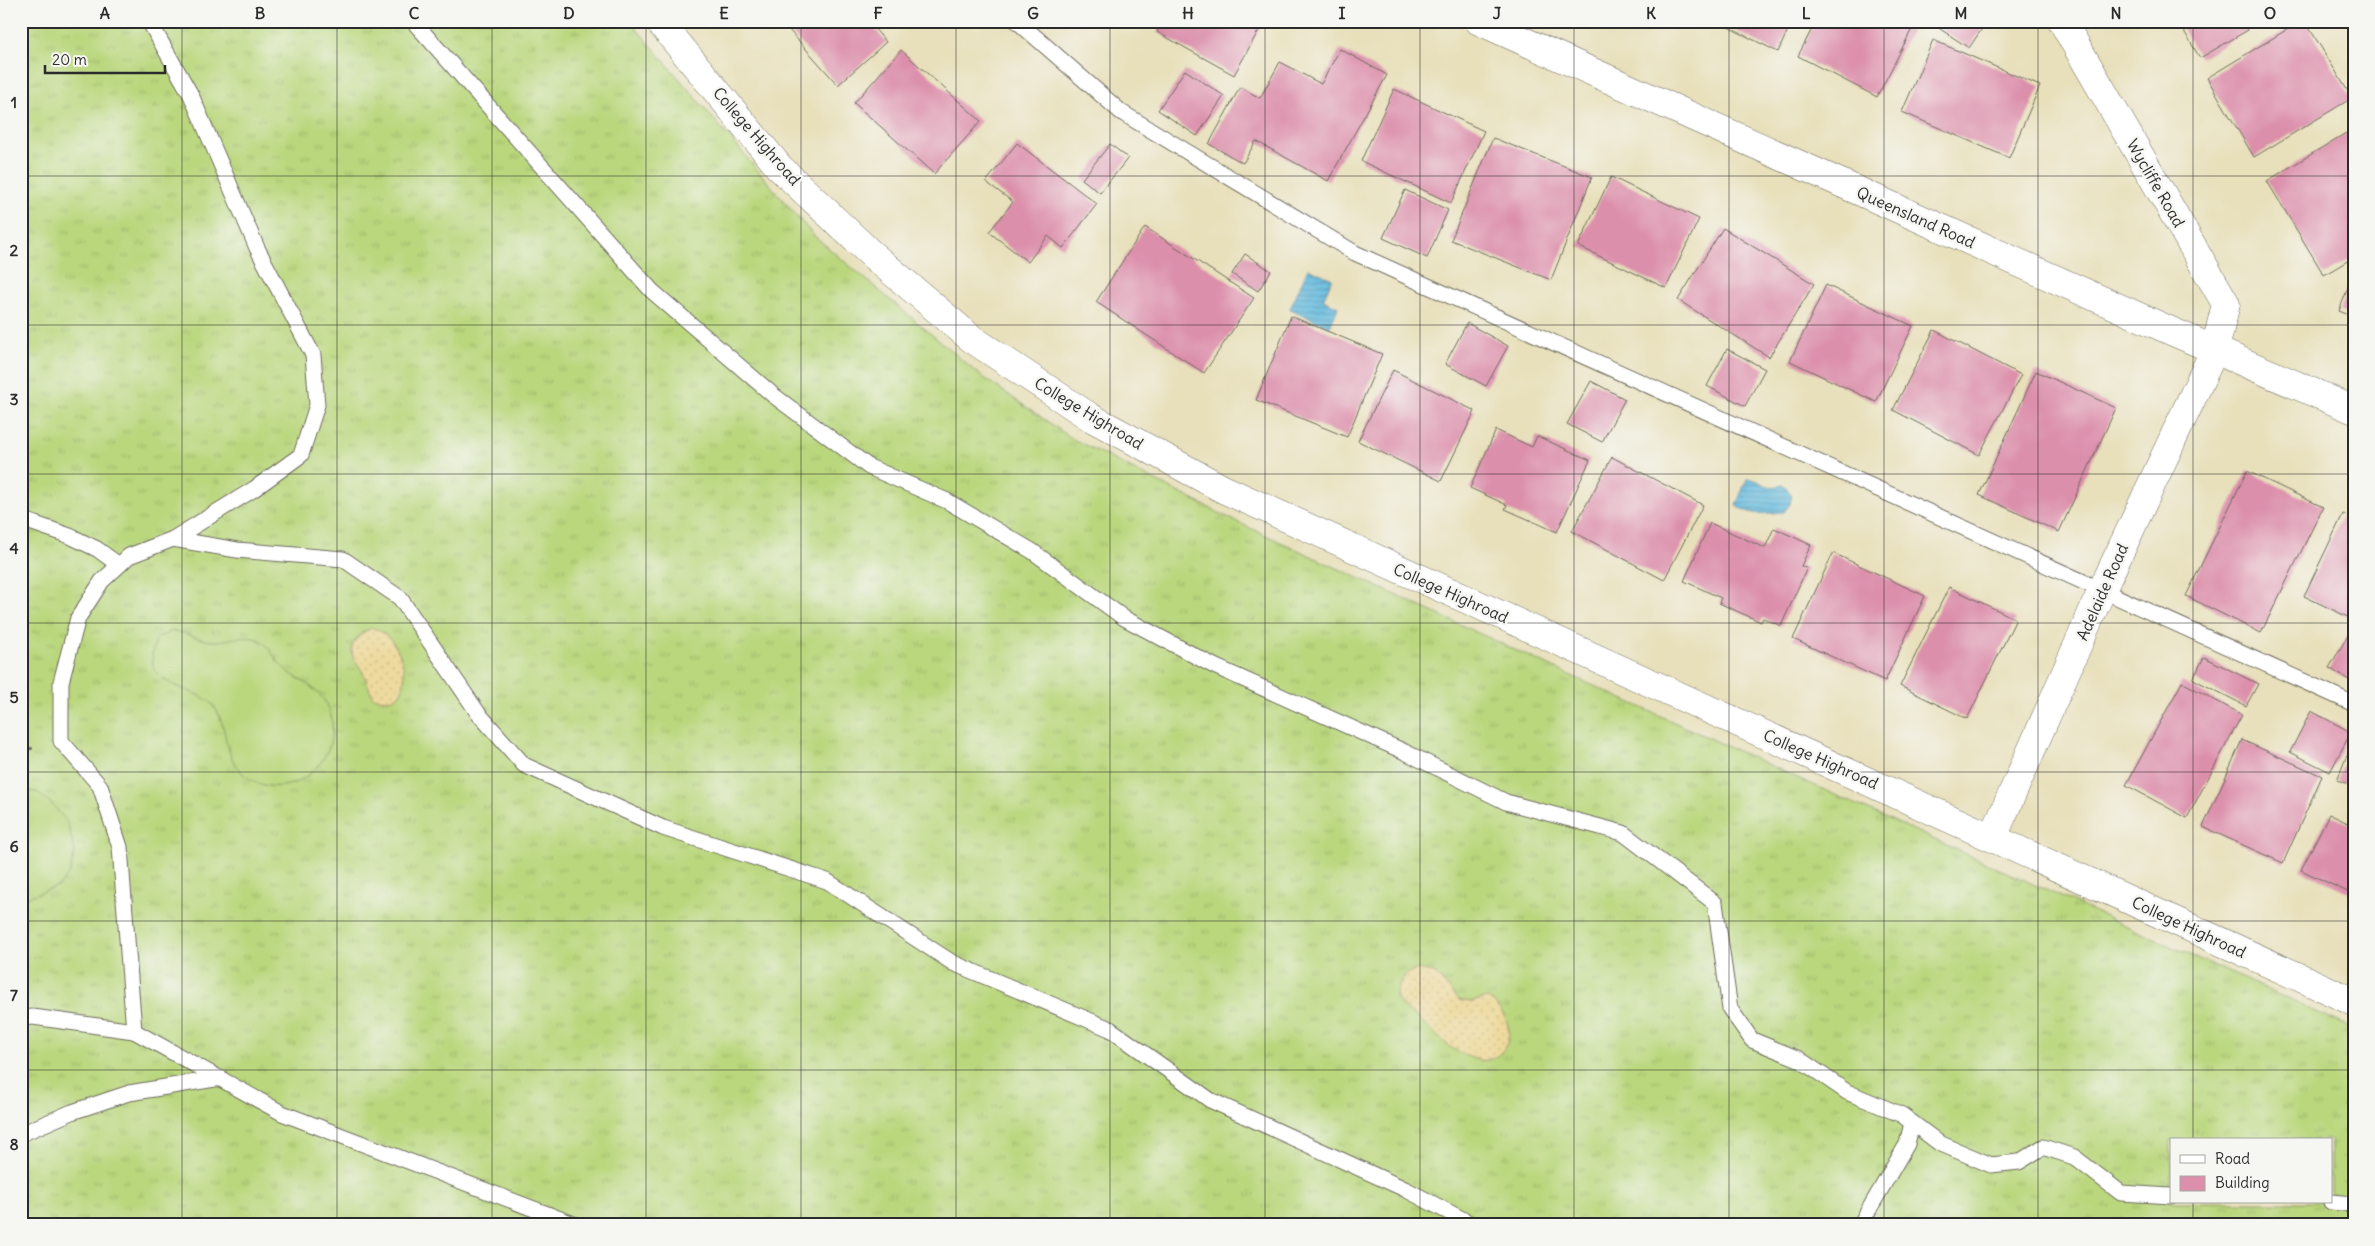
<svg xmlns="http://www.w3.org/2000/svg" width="2375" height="1246" font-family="Delius,sans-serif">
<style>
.grass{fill:url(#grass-tufts);stroke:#728154;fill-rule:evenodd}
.sand{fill:url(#sand-dots);stroke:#8c8264}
.pitch{fill:#bad77d;stroke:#728154}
.water{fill:url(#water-rules);stroke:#457284}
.building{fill:#dc8fab}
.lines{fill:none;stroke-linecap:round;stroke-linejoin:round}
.service-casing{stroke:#6d6a5d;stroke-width:17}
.minor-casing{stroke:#6d6a5d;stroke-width:29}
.path{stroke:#6d6a5d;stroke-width:3;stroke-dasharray:4 4;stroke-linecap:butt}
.service{stroke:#fff;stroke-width:15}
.minor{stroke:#fff;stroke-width:28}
.grid{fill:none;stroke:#2b2b2b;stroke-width:1;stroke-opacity:0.55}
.labels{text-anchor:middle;stroke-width:5;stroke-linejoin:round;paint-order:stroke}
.street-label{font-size:16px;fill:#2b2b2b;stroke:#f6f6f2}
.neatline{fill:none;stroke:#2b2b2b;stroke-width:2}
.grid-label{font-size:16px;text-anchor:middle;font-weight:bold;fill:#2b2b2b}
</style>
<defs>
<pattern id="grass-tufts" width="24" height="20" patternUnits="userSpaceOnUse" patternTransform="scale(1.25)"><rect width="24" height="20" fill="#bad77d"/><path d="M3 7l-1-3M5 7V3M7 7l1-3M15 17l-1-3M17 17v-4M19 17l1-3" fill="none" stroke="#a0b96c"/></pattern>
<pattern id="sand-dots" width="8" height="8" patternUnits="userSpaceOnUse" patternTransform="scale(1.25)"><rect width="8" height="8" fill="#eeda9e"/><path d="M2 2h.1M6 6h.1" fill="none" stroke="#cb8" stroke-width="1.8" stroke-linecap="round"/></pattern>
<pattern id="water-rules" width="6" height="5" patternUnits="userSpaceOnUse" patternTransform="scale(1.25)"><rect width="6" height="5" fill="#5fb8dd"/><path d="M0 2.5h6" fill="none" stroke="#4f96b3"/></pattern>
</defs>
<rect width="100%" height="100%" fill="#f6f6f2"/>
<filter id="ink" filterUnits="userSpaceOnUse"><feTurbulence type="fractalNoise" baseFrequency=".02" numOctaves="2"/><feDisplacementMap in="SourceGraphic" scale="10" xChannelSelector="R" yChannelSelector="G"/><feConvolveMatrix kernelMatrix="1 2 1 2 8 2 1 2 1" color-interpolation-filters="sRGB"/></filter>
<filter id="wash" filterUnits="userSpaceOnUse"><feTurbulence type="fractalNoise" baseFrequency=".0096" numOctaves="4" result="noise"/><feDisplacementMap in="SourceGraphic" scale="20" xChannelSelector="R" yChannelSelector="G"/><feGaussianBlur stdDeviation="1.12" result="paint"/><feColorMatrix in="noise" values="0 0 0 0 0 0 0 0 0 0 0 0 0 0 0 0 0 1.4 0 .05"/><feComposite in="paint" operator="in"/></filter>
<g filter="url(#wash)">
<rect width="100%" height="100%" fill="#e8e0bb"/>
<!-- grass -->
<path class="grass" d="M 21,21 L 630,21 L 813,235 L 981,376 L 1073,439 L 1235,521 L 1554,668 L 2354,1029 L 2354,1225 L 21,1225 ZM 2171,1140 L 2331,1140 L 2331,1202 L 2171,1202 Z"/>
<!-- sand -->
<g class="sand">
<path d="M 372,628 C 410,636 420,719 372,696 C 369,688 367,681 363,673 C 361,668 357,664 354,659 C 347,644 359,634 372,628 Z"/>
<path d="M 1420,969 L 1436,974 L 1459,1000 L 1470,1002 L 1488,998 C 1499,1006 1509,1019 1509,1033 C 1509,1049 1494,1063 1479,1060 C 1454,1054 1440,1039 1423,1022 C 1411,1011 1406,1014 1396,997 C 1399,981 1403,972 1420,969 Z"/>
</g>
<!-- pitch -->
<g class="pitch">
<path d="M 172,631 C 186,632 199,640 212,641 C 229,642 244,632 261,641 C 270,646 273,657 280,664 C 295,681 319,685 329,709 C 345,752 301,800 258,783 C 214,766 235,714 204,698 C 175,683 139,681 157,638 Z"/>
<path d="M 21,790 L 37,792 L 52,804 L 67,822 L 75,851 L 70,872 L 59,886 L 21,899 Z"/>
</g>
<!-- water -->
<g class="water">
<path d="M 1308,268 L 1332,279 L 1323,300 L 1338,307 L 1330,327 L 1290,309 Z"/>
<path d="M 1747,479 C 1763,478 1761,491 1783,485 L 1792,495 L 1790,504 L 1784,512 C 1765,513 1752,517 1736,505 Z"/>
</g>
<g id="blocks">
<!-- building -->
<g class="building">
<path d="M 781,21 L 868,21 L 886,42 L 838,85 Z"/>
<path d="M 1163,21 L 1264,21 L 1234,75 L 1157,32 Z"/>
<path d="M 1716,21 L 1792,21 L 1778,52 Z"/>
<path d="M 1816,21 L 1908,21 L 1914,25 L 1877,97 L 1798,56 Z"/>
<path d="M 1932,21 L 1987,21 L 1969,48 L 1931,23 Z"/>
<path d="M 2178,21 L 2243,21 L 2248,30 L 2200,58 Z"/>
<path d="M 2301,21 L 2305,21 L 2352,98 L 2254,157 L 2207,78 Z"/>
<path d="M 1933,40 L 2040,86 L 2009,158 L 1902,112 Z"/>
<path d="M 1340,49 L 1387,75 L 1328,181 L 1256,141 L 1243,163 L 1209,144 L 1240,87 L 1260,98 L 1280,62 L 1321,84 Z"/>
<path d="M 901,50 L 981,121 L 934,174 L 854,103 Z"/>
<path d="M 1185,70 L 1224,96 L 1197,136 L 1158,110 Z"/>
<path d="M 1394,89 L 1484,131 L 1451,203 L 1361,161 Z"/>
<path d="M 2346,133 L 2354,147 L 2354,257 L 2324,275 L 2267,181 Z"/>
<path d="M 1493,138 L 1592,177 L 1551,280 L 1451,240 Z"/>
<path d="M 1017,143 L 1097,204 L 1063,248 L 1048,236 L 1028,262 L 989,232 L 1013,202 L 986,182 Z"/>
<path d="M 1110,144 L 1128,158 L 1100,193 L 1082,179 Z"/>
<path d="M 1611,177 L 1699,219 L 1666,288 L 1578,246 Z"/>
<path d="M 1405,190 L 1448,210 L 1427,258 L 1383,238 Z"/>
<path d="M 1145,227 L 1254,298 L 1204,373 L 1096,302 Z"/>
<path d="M 1723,228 L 1814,284 L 1769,357 L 1678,300 Z"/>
<path d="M 1245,254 L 1271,271 L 1258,291 L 1232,274 Z"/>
<path d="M 2354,272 L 2354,317 L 2339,311 Z"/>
<path d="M 1826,285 L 1913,326 L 1876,402 L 1790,361 Z"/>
<path d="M 1291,316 L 1382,354 L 1347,437 L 1256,400 Z"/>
<path d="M 1467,323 L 1508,346 L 1486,386 L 1445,364 Z"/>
<path d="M 1934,330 L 2021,375 L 1979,455 L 1893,410 Z"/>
<path d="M 1727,349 L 1765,369 L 1745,406 L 1707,386 Z"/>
<path d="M 1393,370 L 1475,411 L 1441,481 L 1358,441 Z"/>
<path d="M 2036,371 L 2116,408 L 2059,532 L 1979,495 Z"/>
<path d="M 1591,381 L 1625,399 L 1602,442 L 1567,424 Z"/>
<path d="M 1496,430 L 1532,447 L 1537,436 L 1590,460 L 1557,532 L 1505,509 L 1507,505 L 1470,488 Z"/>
<path d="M 1612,457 L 1703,505 L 1664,580 L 1572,531 Z"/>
<path d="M 2247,471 L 2323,507 L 2261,633 L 2186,596 Z"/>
<path d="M 2343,514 L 2354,519 L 2354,620 L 2304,596 Z"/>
<path d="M 1710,523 L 1765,548 L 1774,528 L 1811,545 L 1801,566 L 1807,568 L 1781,626 L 1763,618 L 1761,622 L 1719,603 L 1721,598 L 1684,581 Z"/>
<path d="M 1833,553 L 1925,596 L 1885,681 L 1793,639 Z"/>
<path d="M 1949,587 L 2016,619 L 1967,719 L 1900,686 Z"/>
<path d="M 2354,625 L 2354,683 L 2329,668 Z"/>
<path d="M 2204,657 L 2258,684 L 2246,706 L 2193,679 Z"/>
<path d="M 2182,682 L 2242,715 L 2187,818 L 2126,785 Z"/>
<path d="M 2311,711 L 2351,732 L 2330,772 L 2290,752 Z"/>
<path d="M 2354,738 L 2354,786 L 2337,780 Z"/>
<path d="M 2242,740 L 2322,776 L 2283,863 L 2203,827 Z"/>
<path d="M 2329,814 L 2354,826 L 2354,895 L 2301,870 Z"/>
</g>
</g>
</g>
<g filter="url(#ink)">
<use href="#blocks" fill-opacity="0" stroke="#6d6a5d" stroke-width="1"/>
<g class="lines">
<defs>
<g id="service">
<path d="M 149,21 L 191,95 L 257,248 L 313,355 L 317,405 L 301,455 L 254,489 L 173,539 L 237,550 L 343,559 L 400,598 L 478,713 L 524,765 L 663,828 L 827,881 L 953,963 L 1110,1029 L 1210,1100 L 1407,1190 L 1473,1225"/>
<path d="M 413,21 L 652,291 L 773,395 L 869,467 L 947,501 L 1032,551 L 1124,618 L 1214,666 L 1405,752 L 1506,802 L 1623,833 L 1715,903 L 1730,1009 L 1752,1040 L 1799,1059 L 1847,1092 L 1902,1115 L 1939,1143 L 1991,1165 L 2019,1162 L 2043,1147 L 2074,1157 L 2121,1193 L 2171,1196"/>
<path d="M 1017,21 L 1121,112 L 1355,253 L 2354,704"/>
<path d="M 21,519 L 70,536 L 97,549 L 119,565"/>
<path d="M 173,539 L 129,556 L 102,581 L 78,618 L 61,682 L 61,741 L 100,786 L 120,847 L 134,1031 L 282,1113 L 576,1225"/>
<path d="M 21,1018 L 33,1017 L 134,1031"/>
<path d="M 21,1134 L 72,1112 L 129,1093 L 221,1078"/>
<path d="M 2331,1202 L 2354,1204"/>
<path d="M 1860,1225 L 1907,1144 L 1912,1123"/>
</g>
<g id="minor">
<path d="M 659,21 L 779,167 L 870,253 L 972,339 L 1090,417 L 1223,489 L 2354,1002"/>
<path d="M 1479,21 L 2171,331 L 2354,410"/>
<path d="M 1993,837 L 2102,590 L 2215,349 L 2226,304 L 2062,21"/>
</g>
</defs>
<!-- service casing -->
<use href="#service" class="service-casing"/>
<!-- minor casing -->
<use href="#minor" class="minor-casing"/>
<!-- path -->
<path class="path" d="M 21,751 L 33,748"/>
<!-- service -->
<use href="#service" class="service"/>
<!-- minor -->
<use href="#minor" class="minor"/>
</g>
</g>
<!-- grid -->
<path class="grid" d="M 182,21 L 182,1225M 337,21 L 337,1225M 492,21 L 492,1225M 646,21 L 646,1225M 801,21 L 801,1225M 956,21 L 956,1225M 1110,21 L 1110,1225M 1265,21 L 1265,1225M 1420,21 L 1420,1225M 1574,21 L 1574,1225M 1729,21 L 1729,1225M 1884,21 L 1884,1225M 2038,21 L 2038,1225M 2193,21 L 2193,1140M 21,176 L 2354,176M 21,325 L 2354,325M 21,474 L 2354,474M 21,623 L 2354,623M 21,772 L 2354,772M 21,921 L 2354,921M 21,1070 L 2354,1070M 2193,1202 L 2193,1225"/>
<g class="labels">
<!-- street labels -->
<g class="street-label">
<text transform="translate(757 136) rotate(49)" y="6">College Highroad</text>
<text transform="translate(2156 183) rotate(60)" y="6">Wycliffe Road</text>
<text transform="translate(1916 217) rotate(24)" y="6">Queensland Road</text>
<text transform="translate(1089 413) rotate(31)" y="6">College Highroad</text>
<text transform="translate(2102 592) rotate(-66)" y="6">Adelaide Road</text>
<text transform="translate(1451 593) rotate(24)" y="6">College Highroad</text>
<text transform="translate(1821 759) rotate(24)" y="6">College Highroad</text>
<text transform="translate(2189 927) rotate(25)" y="6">College Highroad</text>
</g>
</g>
<!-- margin -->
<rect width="2375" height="1246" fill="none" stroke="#f6f6f2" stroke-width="55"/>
<!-- legend -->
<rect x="2170" y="1138" width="162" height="65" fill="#f6f6f2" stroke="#a5a5a2"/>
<rect x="2180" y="1155" width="25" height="8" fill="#ffffff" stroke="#a5a5a2"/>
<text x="2215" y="1164" font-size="15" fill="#2b2b2b">Road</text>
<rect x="2180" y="1176" width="25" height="15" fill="#dc8fab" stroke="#a5a5a2"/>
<text x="2215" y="1188" font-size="15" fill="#2b2b2b">Building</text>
<!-- scale -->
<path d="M45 65v8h120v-8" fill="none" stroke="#2b2b2b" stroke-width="2.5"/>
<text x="52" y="65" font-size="15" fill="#2b2b2b" stroke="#f6f6f2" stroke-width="4" paint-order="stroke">20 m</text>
<rect x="28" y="28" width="2320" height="1190" class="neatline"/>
<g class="grid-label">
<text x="105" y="19">A</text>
<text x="260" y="19">B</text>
<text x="414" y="19">C</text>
<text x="569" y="19">D</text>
<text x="724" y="19">E</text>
<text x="878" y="19">F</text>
<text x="1033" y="19">G</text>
<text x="1188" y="19">H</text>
<text x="1342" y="19">I</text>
<text x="1497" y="19">J</text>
<text x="1651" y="19">K</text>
<text x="1806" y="19">L</text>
<text x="1961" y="19">M</text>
<text x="2116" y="19">N</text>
<text x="2270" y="19">O</text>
<text x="14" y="108">1</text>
<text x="14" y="256">2</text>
<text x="14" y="405">3</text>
<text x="14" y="554">4</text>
<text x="14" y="703">5</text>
<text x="14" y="852">6</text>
<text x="14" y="1001">7</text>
<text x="14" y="1150">8</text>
</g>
</svg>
